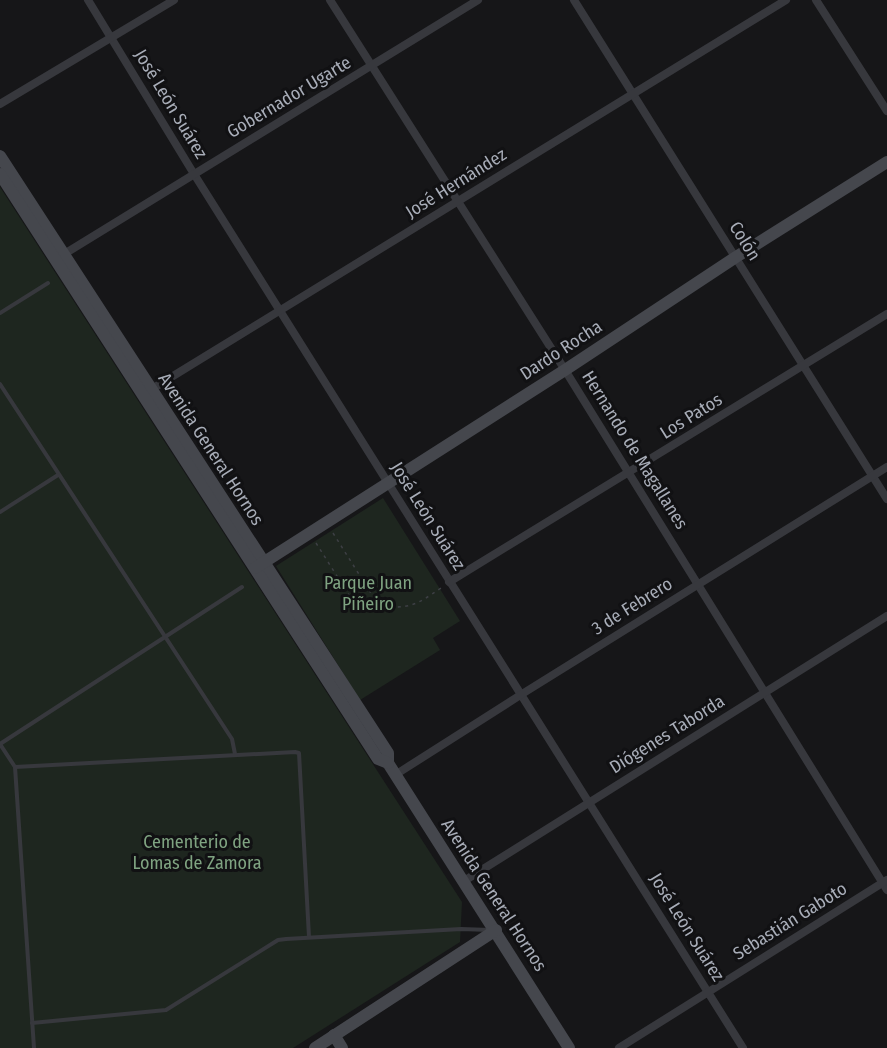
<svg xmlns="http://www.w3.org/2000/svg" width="887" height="1048" font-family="'Fira Sans Condensed',sans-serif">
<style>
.green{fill:#1e261f}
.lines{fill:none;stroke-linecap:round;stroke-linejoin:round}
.path{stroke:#3d3f44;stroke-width:1.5;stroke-dasharray:3 4.5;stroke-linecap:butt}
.lane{stroke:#37383d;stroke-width:4}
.street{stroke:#37383d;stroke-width:8}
.secondary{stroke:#45474d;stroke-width:12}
.labels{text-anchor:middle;stroke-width:6;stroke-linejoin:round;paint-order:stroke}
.street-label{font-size:18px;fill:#a8adb8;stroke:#111113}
.park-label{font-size:18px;fill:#7fa381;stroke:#111113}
</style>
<rect width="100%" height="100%" fill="#161618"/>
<!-- green -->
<g class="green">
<path d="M 0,187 L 462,902 L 460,942 L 293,1048 L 0,1048 Z"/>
<path d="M 383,498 L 460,621 L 433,638 L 440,650 L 360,700 L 276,566 Z"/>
</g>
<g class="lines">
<!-- path -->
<g class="path">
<path d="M 333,533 L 379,606 C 411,609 416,605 441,588"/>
<path d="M 316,543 L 349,595 L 360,603 L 378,606"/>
</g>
<!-- lane -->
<g class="lane">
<path d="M 0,313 L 48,283"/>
<path d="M 0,384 L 232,739 L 235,754"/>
<path d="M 0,512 L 58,475"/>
<path d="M 0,744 L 15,767 L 34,1048"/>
<path d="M 0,744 L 242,587"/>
<path d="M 15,767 L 295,752 L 299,753 L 309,937"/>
<path d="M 32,1023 L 166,1010 L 278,940 L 286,939 L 461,929 L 490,930"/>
</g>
<!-- street -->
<g class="street">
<path d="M 88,0 L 194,174 L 743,1048"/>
<path d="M 330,0 L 565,370 L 887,890"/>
<path d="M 574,0 L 887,499"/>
<path d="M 816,0 L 887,111"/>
<path d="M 0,104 L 174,0"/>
<path d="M 61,256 L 478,0"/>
<path d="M 147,392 L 786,0"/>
<path d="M 449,582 L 887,314"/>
<path d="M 395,775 L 522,694 L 887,467"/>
<path d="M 464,881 L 887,616"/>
<path d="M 619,1048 L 887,880"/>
</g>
<!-- secondary -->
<g class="secondary">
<path d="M 0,156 L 388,753 L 388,763 L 569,1048"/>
<path d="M 0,174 L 378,759 L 388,763"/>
<path d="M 255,568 L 565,370 L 736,257 L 887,162"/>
<path d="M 334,1035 L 342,1048"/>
<path d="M 315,1048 L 496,930"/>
</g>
</g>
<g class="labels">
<!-- street labels -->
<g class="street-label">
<text transform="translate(289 97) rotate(-31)" y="6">Gobernador Ugarte</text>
<text transform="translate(171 104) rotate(59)" y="6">José León Suárez</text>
<text transform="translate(456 183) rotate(-32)" y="6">José Hernández</text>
<text transform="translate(745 241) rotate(58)" y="6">Colón</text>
<text transform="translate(561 350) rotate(-33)" y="6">Dardo Rocha</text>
<text transform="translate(691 416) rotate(-32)" y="6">Los Patos</text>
<text transform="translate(211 449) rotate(57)" y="6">Avenida General Hornos</text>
<text transform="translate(635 450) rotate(58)" y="6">Hernando de Magallanes</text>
<text transform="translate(428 516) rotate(58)" y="6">José León Suárez</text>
<text transform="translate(632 606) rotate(-32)" y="6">3 de Febrero</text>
<text transform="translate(667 734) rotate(-32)" y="6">Diógenes Taborda</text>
<text transform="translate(494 895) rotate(57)" y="6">Avenida General Hornos</text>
<text transform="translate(790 921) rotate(-32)" y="6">Sebastián Gaboto</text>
<text transform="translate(687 927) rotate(58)" y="6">José León Suárez</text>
</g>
<!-- park labels -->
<g class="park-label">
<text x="368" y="589">Parque Juan<tspan x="368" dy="21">Piñeiro</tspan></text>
<text x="197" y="848">Cementerio de<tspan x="197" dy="21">Lomas de Zamora</tspan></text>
</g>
</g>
</svg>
